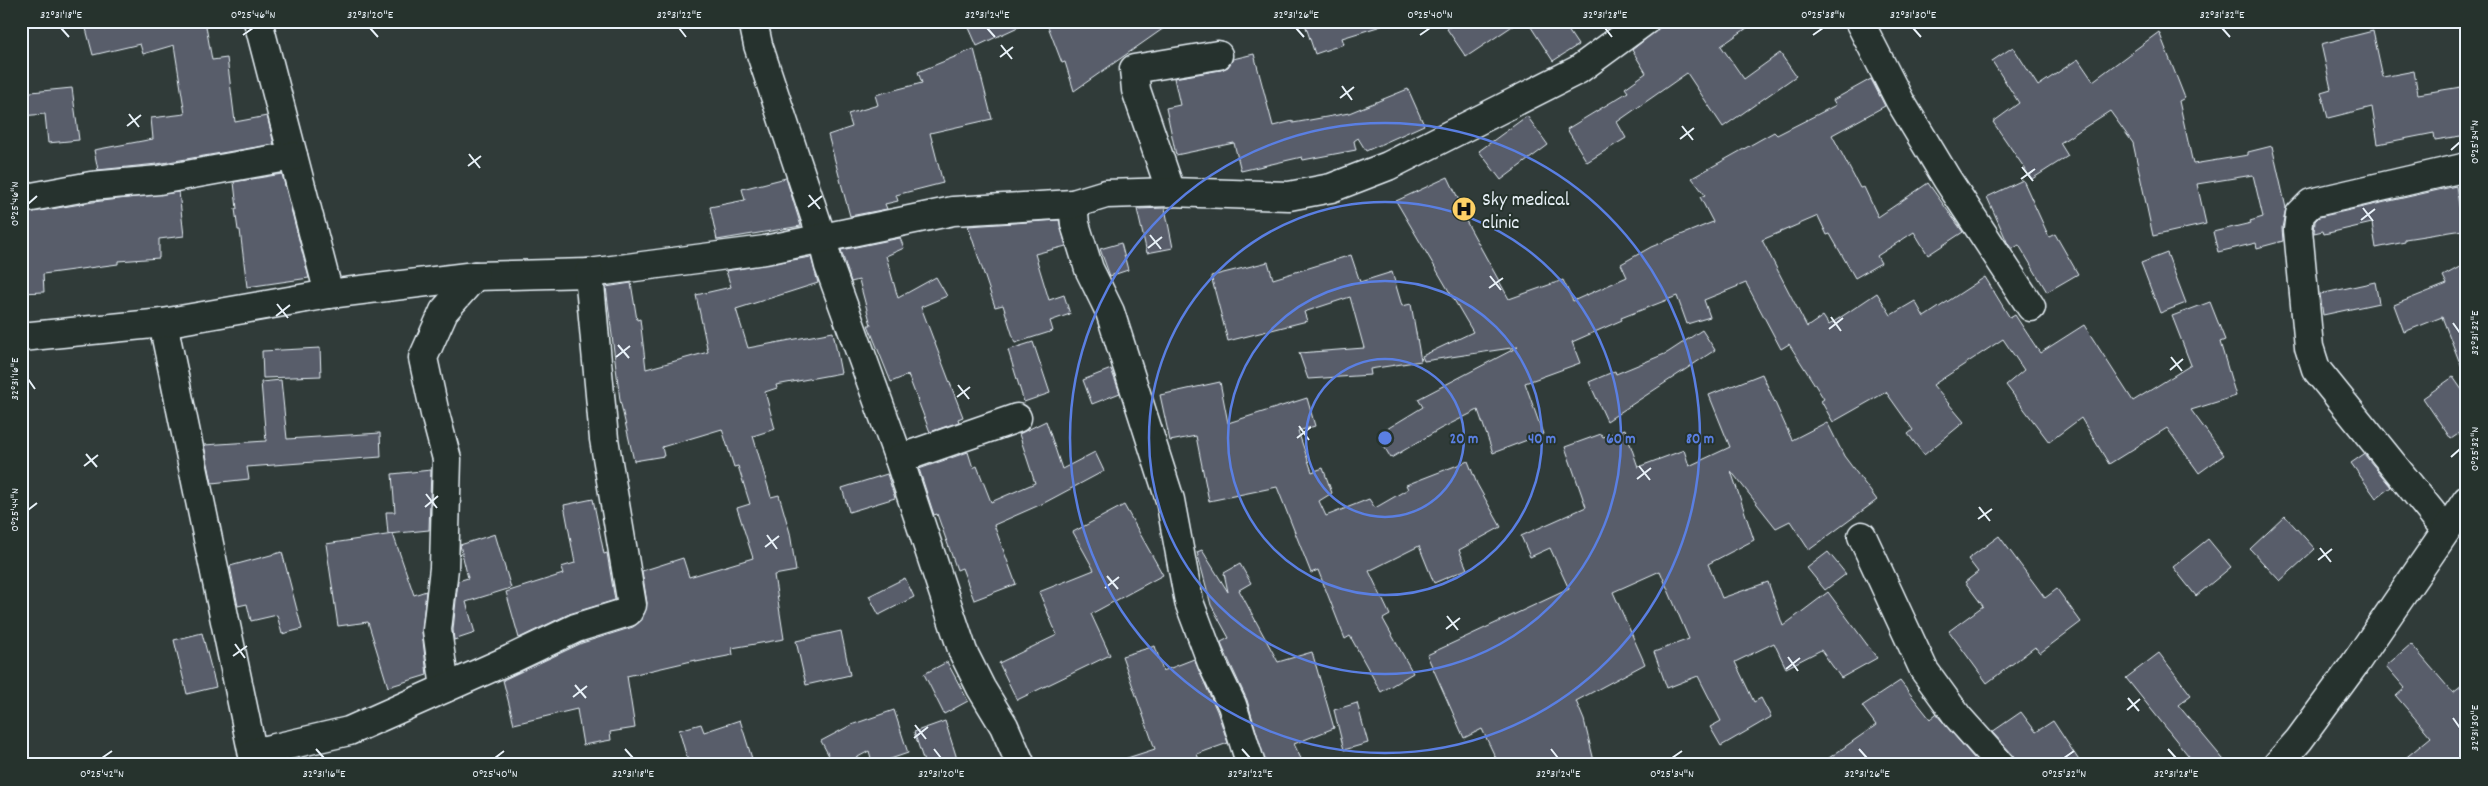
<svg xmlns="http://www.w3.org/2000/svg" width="2488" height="786" font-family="Dekko,sans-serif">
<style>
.building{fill:#585d6a;stroke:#e8f1f8}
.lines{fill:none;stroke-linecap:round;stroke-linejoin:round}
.minor-casing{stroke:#e8f1f8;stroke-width:31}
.minor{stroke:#26332d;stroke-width:28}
.ticks{fill:none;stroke:#e8f1f8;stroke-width:2}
.ring{fill:none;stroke:#5a7fe2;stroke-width:2.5}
.labels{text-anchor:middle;stroke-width:4;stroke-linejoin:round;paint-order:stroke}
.poi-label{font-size:20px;fill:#e8f1f8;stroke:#26332d;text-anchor:start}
.centre{fill:#5a7fe2;stroke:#26332d;stroke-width:2.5}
.ring-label{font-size:15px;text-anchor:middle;font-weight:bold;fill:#5a7fe2;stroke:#26332d;stroke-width:4;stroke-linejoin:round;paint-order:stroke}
.neatline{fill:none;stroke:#e8f1f8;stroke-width:2}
.ticks-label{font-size:12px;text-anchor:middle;fill:#e8f1f8}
</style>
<rect width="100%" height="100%" fill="#303b39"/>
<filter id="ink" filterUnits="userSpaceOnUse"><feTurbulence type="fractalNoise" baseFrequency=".02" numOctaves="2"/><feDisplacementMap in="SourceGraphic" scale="10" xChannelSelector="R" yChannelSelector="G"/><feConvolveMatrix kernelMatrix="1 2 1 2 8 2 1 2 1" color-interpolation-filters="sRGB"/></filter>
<g filter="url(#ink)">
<!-- building -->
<g class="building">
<path d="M 84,21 L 205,21 L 212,60 L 227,58 L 235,122 L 267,116 L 274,144 L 157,164 L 98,170 L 94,150 L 153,139 L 151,118 L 185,114 L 174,45 L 143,54 L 140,44 L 93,55 Z"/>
<path d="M 966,21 L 1031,21 L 977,46 Z"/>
<path d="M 1046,21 L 1174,21 L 1074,91 L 1065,62 L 1062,63 Z"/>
<path d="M 1304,21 L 1380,21 L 1381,26 L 1342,38 L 1344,44 L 1315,54 Z"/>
<path d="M 1458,21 L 1520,21 L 1466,57 L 1447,29 Z"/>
<path d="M 1527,21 L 1562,21 L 1578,45 L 1553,61 Z"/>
<path d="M 1668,21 L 1757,21 L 1721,46 L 1744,79 L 1780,53 L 1796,76 L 1723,127 L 1687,73 L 1617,122 L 1626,138 L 1587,162 L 1567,129 L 1628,92 L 1625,88 L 1646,73 L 1632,50 Z"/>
<path d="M 2373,31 L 2383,77 L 2414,71 L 2418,94 L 2467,86 L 2467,135 L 2435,140 L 2434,133 L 2378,144 L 2372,107 L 2328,118 L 2321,92 L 2331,89 L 2321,44 Z"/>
<path d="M 2159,32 L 2185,98 L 2179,101 L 2193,164 L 2248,155 L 2248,152 L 2272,146 L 2286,208 L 2282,228 L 2283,241 L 2257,248 L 2256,243 L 2218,252 L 2213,232 L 2251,223 L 2250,221 L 2263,217 L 2253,175 L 2197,184 L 2206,224 L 2153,236 L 2133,143 L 2110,111 L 2060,143 L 2068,156 L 2032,179 L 1993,122 L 2019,103 L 1992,61 L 2013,47 L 2038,86 L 2078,59 L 2093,81 Z"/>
<path d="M 974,49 L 992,119 L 930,133 L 943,183 L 896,195 L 898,201 L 885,204 L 887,209 L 850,216 L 828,135 L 852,127 L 848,114 L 878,105 L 875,95 L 922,83 L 918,72 Z"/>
<path d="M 1254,54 L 1273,126 L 1293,121 L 1293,123 L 1349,113 L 1408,89 L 1424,125 L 1366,151 L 1358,138 L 1354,141 L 1356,150 L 1303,160 L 1302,157 L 1241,171 L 1234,143 L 1176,155 L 1166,108 L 1180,105 L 1174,78 L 1221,70 L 1228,67 L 1233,59 Z"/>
<path d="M 1871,79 L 1885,106 L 1832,135 L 1860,188 L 1864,187 L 1878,217 L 1928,183 L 1963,232 L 1928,255 L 1914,232 L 1877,256 L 1881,263 L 1855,278 L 1830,234 L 1827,235 L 1818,216 L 1762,240 L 1807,327 L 1823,316 L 1829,325 L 1877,293 L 1891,315 L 1915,301 L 1924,317 L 1985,277 L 2010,318 L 2015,315 L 2040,353 L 2084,325 L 2133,401 L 2191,365 L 2172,316 L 2210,302 L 2225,340 L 2220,342 L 2236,396 L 2191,410 L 2224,455 L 2199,473 L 2167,428 L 2109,464 L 2081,418 L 2049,442 L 2006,385 L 2024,370 L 2003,339 L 1933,385 L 1964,422 L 1924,455 L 1908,434 L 1913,430 L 1886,392 L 1833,422 L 1821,401 L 1824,399 L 1789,344 L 1781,349 L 1746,283 L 1704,300 L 1710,317 L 1687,324 L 1677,296 L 1621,318 L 1622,320 L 1572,342 L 1580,363 L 1525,383 L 1543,434 L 1493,453 L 1478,410 L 1440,429 L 1391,458 L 1377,435 L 1423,407 L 1418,399 L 1518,347 L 1424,361 L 1422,356 L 1473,332 L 1396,201 L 1448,177 L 1464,211 L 1461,212 L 1509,299 L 1563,280 L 1573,301 L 1627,277 L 1621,264 L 1651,247 L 1713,222 L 1700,197 L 1705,195 L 1692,178 L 1774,132 L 1777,135 L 1836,105 L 1833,100 Z"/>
<path d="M 72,88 L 79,140 L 48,143 L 45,114 L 21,116 L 21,93 Z"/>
<path d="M 1527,116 L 1548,145 L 1501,180 L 1479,151 Z"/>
<path d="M 282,174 L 309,278 L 247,287 L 240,230 L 238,230 L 235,209 L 237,209 L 234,182 Z"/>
<path d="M 786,178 L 801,226 L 717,240 L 710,207 L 745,200 L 742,189 Z"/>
<path d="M 2023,180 L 2049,237 L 2055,234 L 2078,274 L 2047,292 L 2019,245 L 2012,249 L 2008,244 L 1987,197 Z"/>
<path d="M 2456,186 L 2463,230 L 2405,239 L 2405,242 L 2376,248 L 2372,223 L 2324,234 L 2323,231 L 2314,233 L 2315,221 L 2319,217 Z"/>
<path d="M 179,192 L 184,236 L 159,239 L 159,258 L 118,261 L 118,264 L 43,274 L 44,292 L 21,293 L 21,214 L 93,202 Z"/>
<path d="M 1165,208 L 1173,248 L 1147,253 L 1137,209 Z"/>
<path d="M 1059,220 L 1066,246 L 1035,254 L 1049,300 L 1064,295 L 1070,314 L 1050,321 L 1053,331 L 1015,343 L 1003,305 L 995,307 L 968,226 Z"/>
<path d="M 900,238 L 904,248 L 886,256 L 898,298 L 936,277 L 947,296 L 921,307 L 963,417 L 958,419 L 959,422 L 930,432 L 908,375 L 891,382 L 868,325 L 871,325 L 859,280 L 851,282 L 841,250 Z"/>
<path d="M 1121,243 L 1128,270 L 1110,276 L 1100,249 Z"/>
<path d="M 2167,253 L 2186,303 L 2160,313 L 2141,263 Z"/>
<path d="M 1351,255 L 1360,282 L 1392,272 L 1402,306 L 1411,304 L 1421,361 L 1370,369 L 1371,375 L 1308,379 L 1299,353 L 1364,348 L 1350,297 L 1304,312 L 1307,321 L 1228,341 L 1211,276 L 1268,262 L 1273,279 Z"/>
<path d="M 811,257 L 818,283 L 736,309 L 748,348 L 833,332 L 841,373 L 776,385 L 777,388 L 765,392 L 775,429 L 753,436 L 771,497 L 779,495 L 790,533 L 796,571 L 774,575 L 784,639 L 732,648 L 733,655 L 696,662 L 696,660 L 627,676 L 635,728 L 610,732 L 611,740 L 583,745 L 577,709 L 514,724 L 503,680 L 582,643 L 633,627 L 642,620 L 647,603 L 642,571 L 683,558 L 689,577 L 753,558 L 737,508 L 750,504 L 738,466 L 734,467 L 722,429 L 662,447 L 664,456 L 634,461 L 620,400 L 606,287 L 631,283 L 637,320 L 640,319 L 646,369 L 708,352 L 696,295 L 731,287 L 726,271 Z"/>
<path d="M 2467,263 L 2467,376 L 2465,376 L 2442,317 L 2404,332 L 2394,305 L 2447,284 L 2443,276 Z"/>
<path d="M 2375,282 L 2379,303 L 2323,315 L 2320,294 Z"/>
<path d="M 1702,330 L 1715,350 L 1607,421 L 1589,382 L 1615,371 L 1616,374 L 1667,353 Z"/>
<path d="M 1033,342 L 1050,393 L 1024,402 L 1008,350 Z"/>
<path d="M 320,348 L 321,376 L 263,378 L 262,351 Z"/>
<path d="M 1111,369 L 1120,393 L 1092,404 L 1083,380 Z"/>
<path d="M 1762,374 L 1792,440 L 1827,422 L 1844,456 L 1877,500 L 1809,550 L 1790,521 L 1776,528 L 1731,471 L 1754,540 L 1708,564 L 1722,598 L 1768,582 L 1783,626 L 1828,592 L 1877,658 L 1841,678 L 1821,650 L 1786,668 L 1774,643 L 1735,662 L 1754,702 L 1761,698 L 1771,717 L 1721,746 L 1710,727 L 1721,721 L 1698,676 L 1667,688 L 1654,652 L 1689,639 L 1660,571 L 1613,592 L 1645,664 L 1576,701 L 1584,720 L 1595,765 L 1499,765 L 1482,729 L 1464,738 L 1427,655 L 1569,589 L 1550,548 L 1530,557 L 1521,536 L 1586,507 L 1565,447 L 1601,434 L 1603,437 L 1625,429 L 1638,467 L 1684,450 L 1689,466 L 1730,447 L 1709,395 Z"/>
<path d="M 2453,377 L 2467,397 L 2467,428 L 2451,439 L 2423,398 Z"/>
<path d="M 281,380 L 287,439 L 380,433 L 381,457 L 247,467 L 249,479 L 212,483 L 204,445 L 266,441 L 261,382 Z"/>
<path d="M 1220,382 L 1228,423 L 1307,398 L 1315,426 L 1298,431 L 1312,472 L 1323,468 L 1332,493 L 1319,501 L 1326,516 L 1369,499 L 1375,508 L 1408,489 L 1406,485 L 1468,461 L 1477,484 L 1501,527 L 1459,550 L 1467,569 L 1434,583 L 1419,546 L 1369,571 L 1390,615 L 1383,619 L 1413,673 L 1381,692 L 1350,636 L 1345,639 L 1318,570 L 1311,573 L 1277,487 L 1209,501 L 1196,436 L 1170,441 L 1160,395 Z"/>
<path d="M 1046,421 L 1062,469 L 1095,452 L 1104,471 L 1044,503 L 994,525 L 1016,584 L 974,600 L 962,568 L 957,570 L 937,514 L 934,515 L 919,469 L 968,452 L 973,468 L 977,466 L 991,502 L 1035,483 L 1019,434 Z"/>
<path d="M 2364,454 L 2391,487 L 2376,498 L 2351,463 Z"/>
<path d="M 431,470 L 429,530 L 388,534 L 386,512 L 395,512 L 392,474 Z"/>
<path d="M 887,474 L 895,498 L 849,512 L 842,488 Z"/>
<path d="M 593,499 L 604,554 L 607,553 L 615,600 L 569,614 L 519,638 L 506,592 L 563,574 L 561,567 L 575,563 L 564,505 Z"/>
<path d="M 1124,505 L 1163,575 L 1091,614 L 1110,655 L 1017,700 L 999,663 L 1057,635 L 1039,592 L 1094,570 L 1073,532 Z"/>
<path d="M 2285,516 L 2315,549 L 2280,581 L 2250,549 Z"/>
<path d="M 393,534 L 414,595 L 426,591 L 422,632 L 427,675 L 388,687 L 368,622 L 338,626 L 326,544 Z"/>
<path d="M 495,534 L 511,588 L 466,602 L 475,633 L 454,640 L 453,630 L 458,581 L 468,578 L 460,545 Z"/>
<path d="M 1999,536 L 2045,598 L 2057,589 L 2081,622 L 2040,653 L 2035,647 L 1987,683 L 1949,631 L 1983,606 L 1965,582 L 1978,572 L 1968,559 Z"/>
<path d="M 2208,539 L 2231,567 L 2196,596 L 2173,567 Z"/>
<path d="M 1202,550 L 1228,592 L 1224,573 L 1240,564 L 1251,583 L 1239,590 L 1278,662 L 1312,652 L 1334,728 L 1294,744 L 1304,765 L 1266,765 L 1247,700 L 1222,646 L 1221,642 L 1229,638 L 1211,605 L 1197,552 Z"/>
<path d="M 282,552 L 302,629 L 282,634 L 277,615 L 251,621 L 247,604 L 238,606 L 230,566 Z"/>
<path d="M 1828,552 L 1846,574 L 1825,590 L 1807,568 Z"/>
<path d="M 905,578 L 914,597 L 879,615 L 869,596 Z"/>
<path d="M 841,631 L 850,675 L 806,685 L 796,641 Z"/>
<path d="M 202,633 L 216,687 L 187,694 L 174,640 Z"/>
<path d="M 2411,644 L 2453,693 L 2467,682 L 2467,765 L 2397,765 L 2431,737 L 2396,696 L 2405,688 L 2386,666 Z"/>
<path d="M 1155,646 L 1163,671 L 1194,659 L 1217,711 L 1228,743 L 1197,754 L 1201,765 L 1119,765 L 1118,761 L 1155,749 L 1122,656 Z"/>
<path d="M 2159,653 L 2191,695 L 2178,705 L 2228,765 L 2196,765 L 2126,678 Z"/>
<path d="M 947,662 L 968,701 L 944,714 L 924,674 Z"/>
<path d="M 1900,681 L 1930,719 L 1936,714 L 1980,765 L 1819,765 L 1876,725 L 1862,706 Z"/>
<path d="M 1357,703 L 1368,743 L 1344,750 L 1334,710 Z"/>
<path d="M 894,710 L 908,753 L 873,765 L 869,751 L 843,765 L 834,765 L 821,741 L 851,725 Z"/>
<path d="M 2021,712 L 2036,732 L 2053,721 L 2082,765 L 2016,765 L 2013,755 L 1992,732 Z"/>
<path d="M 740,720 L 754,765 L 689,765 L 679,730 L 701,724 L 704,732 Z"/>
<path d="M 945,721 L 959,765 L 925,765 L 914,732 Z"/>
</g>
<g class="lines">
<defs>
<g id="minor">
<path d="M 258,21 L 329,294"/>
<path d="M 753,21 L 758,45 L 822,238 L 829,266 L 899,459 L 963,652 L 981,688 L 1004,726 L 1021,765"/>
<path d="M 1859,21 L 1900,101 L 1947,179 L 2031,307"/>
<path d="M 1171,192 L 1136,90 L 1134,69 L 1218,55"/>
<path d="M 21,199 L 91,186 L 159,180 L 293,156"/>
<path d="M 1073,204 L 1075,224 L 1089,269 L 1110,312 L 1170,500 L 1189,602 L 1212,663 L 1232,705 L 1251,765"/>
<path d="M 163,323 L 255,765"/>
<path d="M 21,337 L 163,323 L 329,294 L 475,276 L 589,273 L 765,250 L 953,211 L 1073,204 L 1106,194 L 1171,192 L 1289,196 L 1331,188 L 1388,166 L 1578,70 L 1645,21"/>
<path d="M 899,459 L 1017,418"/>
<path d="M 2445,529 L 2316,369 L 2309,347 L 2298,230 L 2300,214 L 2311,203 L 2467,167"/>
<path d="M 1862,536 L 1924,670 L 1958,717 L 2001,765"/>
<path d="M 445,688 L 437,630 L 444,568 L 447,459 L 435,414 L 423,358 L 444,311 L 475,276"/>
<path d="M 253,753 L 349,731 L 511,659 L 576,628 L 628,612 L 632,605 L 604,439 L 589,273"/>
<path d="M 2277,765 L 2299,740 L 2354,665 L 2467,500"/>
</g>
</defs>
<!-- minor casing -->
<use href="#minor" class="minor-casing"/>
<!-- minor -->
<use href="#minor" class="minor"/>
</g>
</g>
<!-- ticks -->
<path class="ticks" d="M 61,28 L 69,37M 370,28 L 378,37M 679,28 L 686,37M 987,28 L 995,37M 1296,28 L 1304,37M 1605,28 L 1612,37M 1913,28 L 1921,37M 2222,28 L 2230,37M 243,35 L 253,28M 1420,35 L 1430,28M 1813,35 L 1823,28M 1001,45 L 1012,59M 1000,57 L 1013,47M 1342,86 L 1352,100M 1340,98 L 1354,87M 129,114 L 139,127M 127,126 L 141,115M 1682,126 L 1693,140M 1680,139 L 1694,128M 2451,150 L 2460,142M 469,154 L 480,168M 468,166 L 481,156M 2022,167 L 2033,181M 2021,179 L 2035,169M 809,195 L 820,209M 28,204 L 37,196M 808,207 L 822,196M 2363,208 L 2373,221M 2361,220 L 2375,209M 1150,235 L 1161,249M 1148,248 L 1162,237M 1490,276 L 1501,290M 1489,288 L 1503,278M 277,304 L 288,318M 276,316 L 290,305M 1831,317 L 1841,331M 2453,323 L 2460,333M 1829,329 L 1843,318M 618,345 L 629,358M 616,357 L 630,346M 2171,357 L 2182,371M 2170,370 L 2183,359M 28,379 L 35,389M 958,385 L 969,399M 957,397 L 970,387M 1299,426 L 1309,440M 1297,438 L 1311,427M 86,454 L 97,467M 2451,457 L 2460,449M 84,466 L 98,455M 1639,466 L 1650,480M 1637,479 L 1651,468M 426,494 L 437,508M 425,507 L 438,496M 1979,507 L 1990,521M 28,510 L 37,503M 1978,519 L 1992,509M 767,535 L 777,549M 765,547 L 779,536M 2320,548 L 2331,562M 2318,560 L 2332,549M 1107,576 L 1118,589M 1105,588 L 1119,577M 1447,616 L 1458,630M 1446,629 L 1460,618M 235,644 L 245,658M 233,656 L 247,646M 1788,657 L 1798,671M 1786,669 L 1800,658M 575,685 L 586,698M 573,697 L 587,686M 2128,698 L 2139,711M 2127,710 L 2140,699M 2453,718 L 2460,728M 915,725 L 926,739M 914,738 L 928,727M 316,749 L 324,758M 625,749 L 633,758M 934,749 L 941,758M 1242,749 L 1250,758M 1551,749 L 1558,758M 1859,749 L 1867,758M 2168,749 L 2176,758M 102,758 L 112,751M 495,758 L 504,751M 1672,758 L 1682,751M 2064,758 L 2074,751"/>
<!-- distance rings -->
<g class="ring">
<circle cx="1385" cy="438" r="79"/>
<circle cx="1385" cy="438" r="157"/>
<circle cx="1385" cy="438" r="236"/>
<circle cx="1385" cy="438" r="315"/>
</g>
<!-- icons -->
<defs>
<symbol id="hospital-disc" viewBox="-11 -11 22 22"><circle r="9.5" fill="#ffd166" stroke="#26332d"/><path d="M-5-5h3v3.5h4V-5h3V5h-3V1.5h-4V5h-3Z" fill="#111"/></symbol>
</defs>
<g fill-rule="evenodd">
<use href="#hospital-disc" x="1450" y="195" width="28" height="28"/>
</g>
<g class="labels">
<!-- poi labels -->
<g class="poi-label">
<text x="1482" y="205">Sky medical<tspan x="1482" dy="23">clinic</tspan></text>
</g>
</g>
<circle cx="1385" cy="438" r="8" class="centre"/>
<g class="ring-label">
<text x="1464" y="443">20 m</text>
<text x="1542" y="443">40 m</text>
<text x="1621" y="443">60 m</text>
<text x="1700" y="443">80 m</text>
</g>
<!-- margin -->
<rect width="2488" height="786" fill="none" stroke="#26332d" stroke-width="55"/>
<rect x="28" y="28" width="2432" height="730" class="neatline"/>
<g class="ticks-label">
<text x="61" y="18">32°31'18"E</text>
<text x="253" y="18">0°25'46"N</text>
<text x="370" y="18">32°31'20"E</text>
<text x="679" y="18">32°31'22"E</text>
<text x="987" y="18">32°31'24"E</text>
<text x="1296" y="18">32°31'26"E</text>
<text x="1430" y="18">0°25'40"N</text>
<text x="1605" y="18">32°31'28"E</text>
<text x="1823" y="18">0°25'38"N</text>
<text x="1913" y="18">32°31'30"E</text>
<text x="2222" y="18">32°31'32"E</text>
<text transform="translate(2474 142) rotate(-90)" y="4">0°25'34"N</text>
<text transform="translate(14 204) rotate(-90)" y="4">0°25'46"N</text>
<text transform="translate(2474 333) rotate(-90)" y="4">32°31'32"E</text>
<text transform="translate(14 379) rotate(-90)" y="4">32°31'16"E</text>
<text transform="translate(2474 449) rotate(-90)" y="4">0°25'32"N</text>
<text transform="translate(14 510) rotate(-90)" y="4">0°25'44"N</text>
<text transform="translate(2474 728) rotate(-90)" y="4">32°31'30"E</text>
<text x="102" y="777">0°25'42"N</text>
<text x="324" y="777">32°31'16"E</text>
<text x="495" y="777">0°25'40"N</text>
<text x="633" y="777">32°31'18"E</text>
<text x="941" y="777">32°31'20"E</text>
<text x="1250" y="777">32°31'22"E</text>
<text x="1558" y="777">32°31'24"E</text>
<text x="1672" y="777">0°25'34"N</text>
<text x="1867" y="777">32°31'26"E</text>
<text x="2064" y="777">0°25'32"N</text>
<text x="2176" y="777">32°31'28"E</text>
</g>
</svg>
